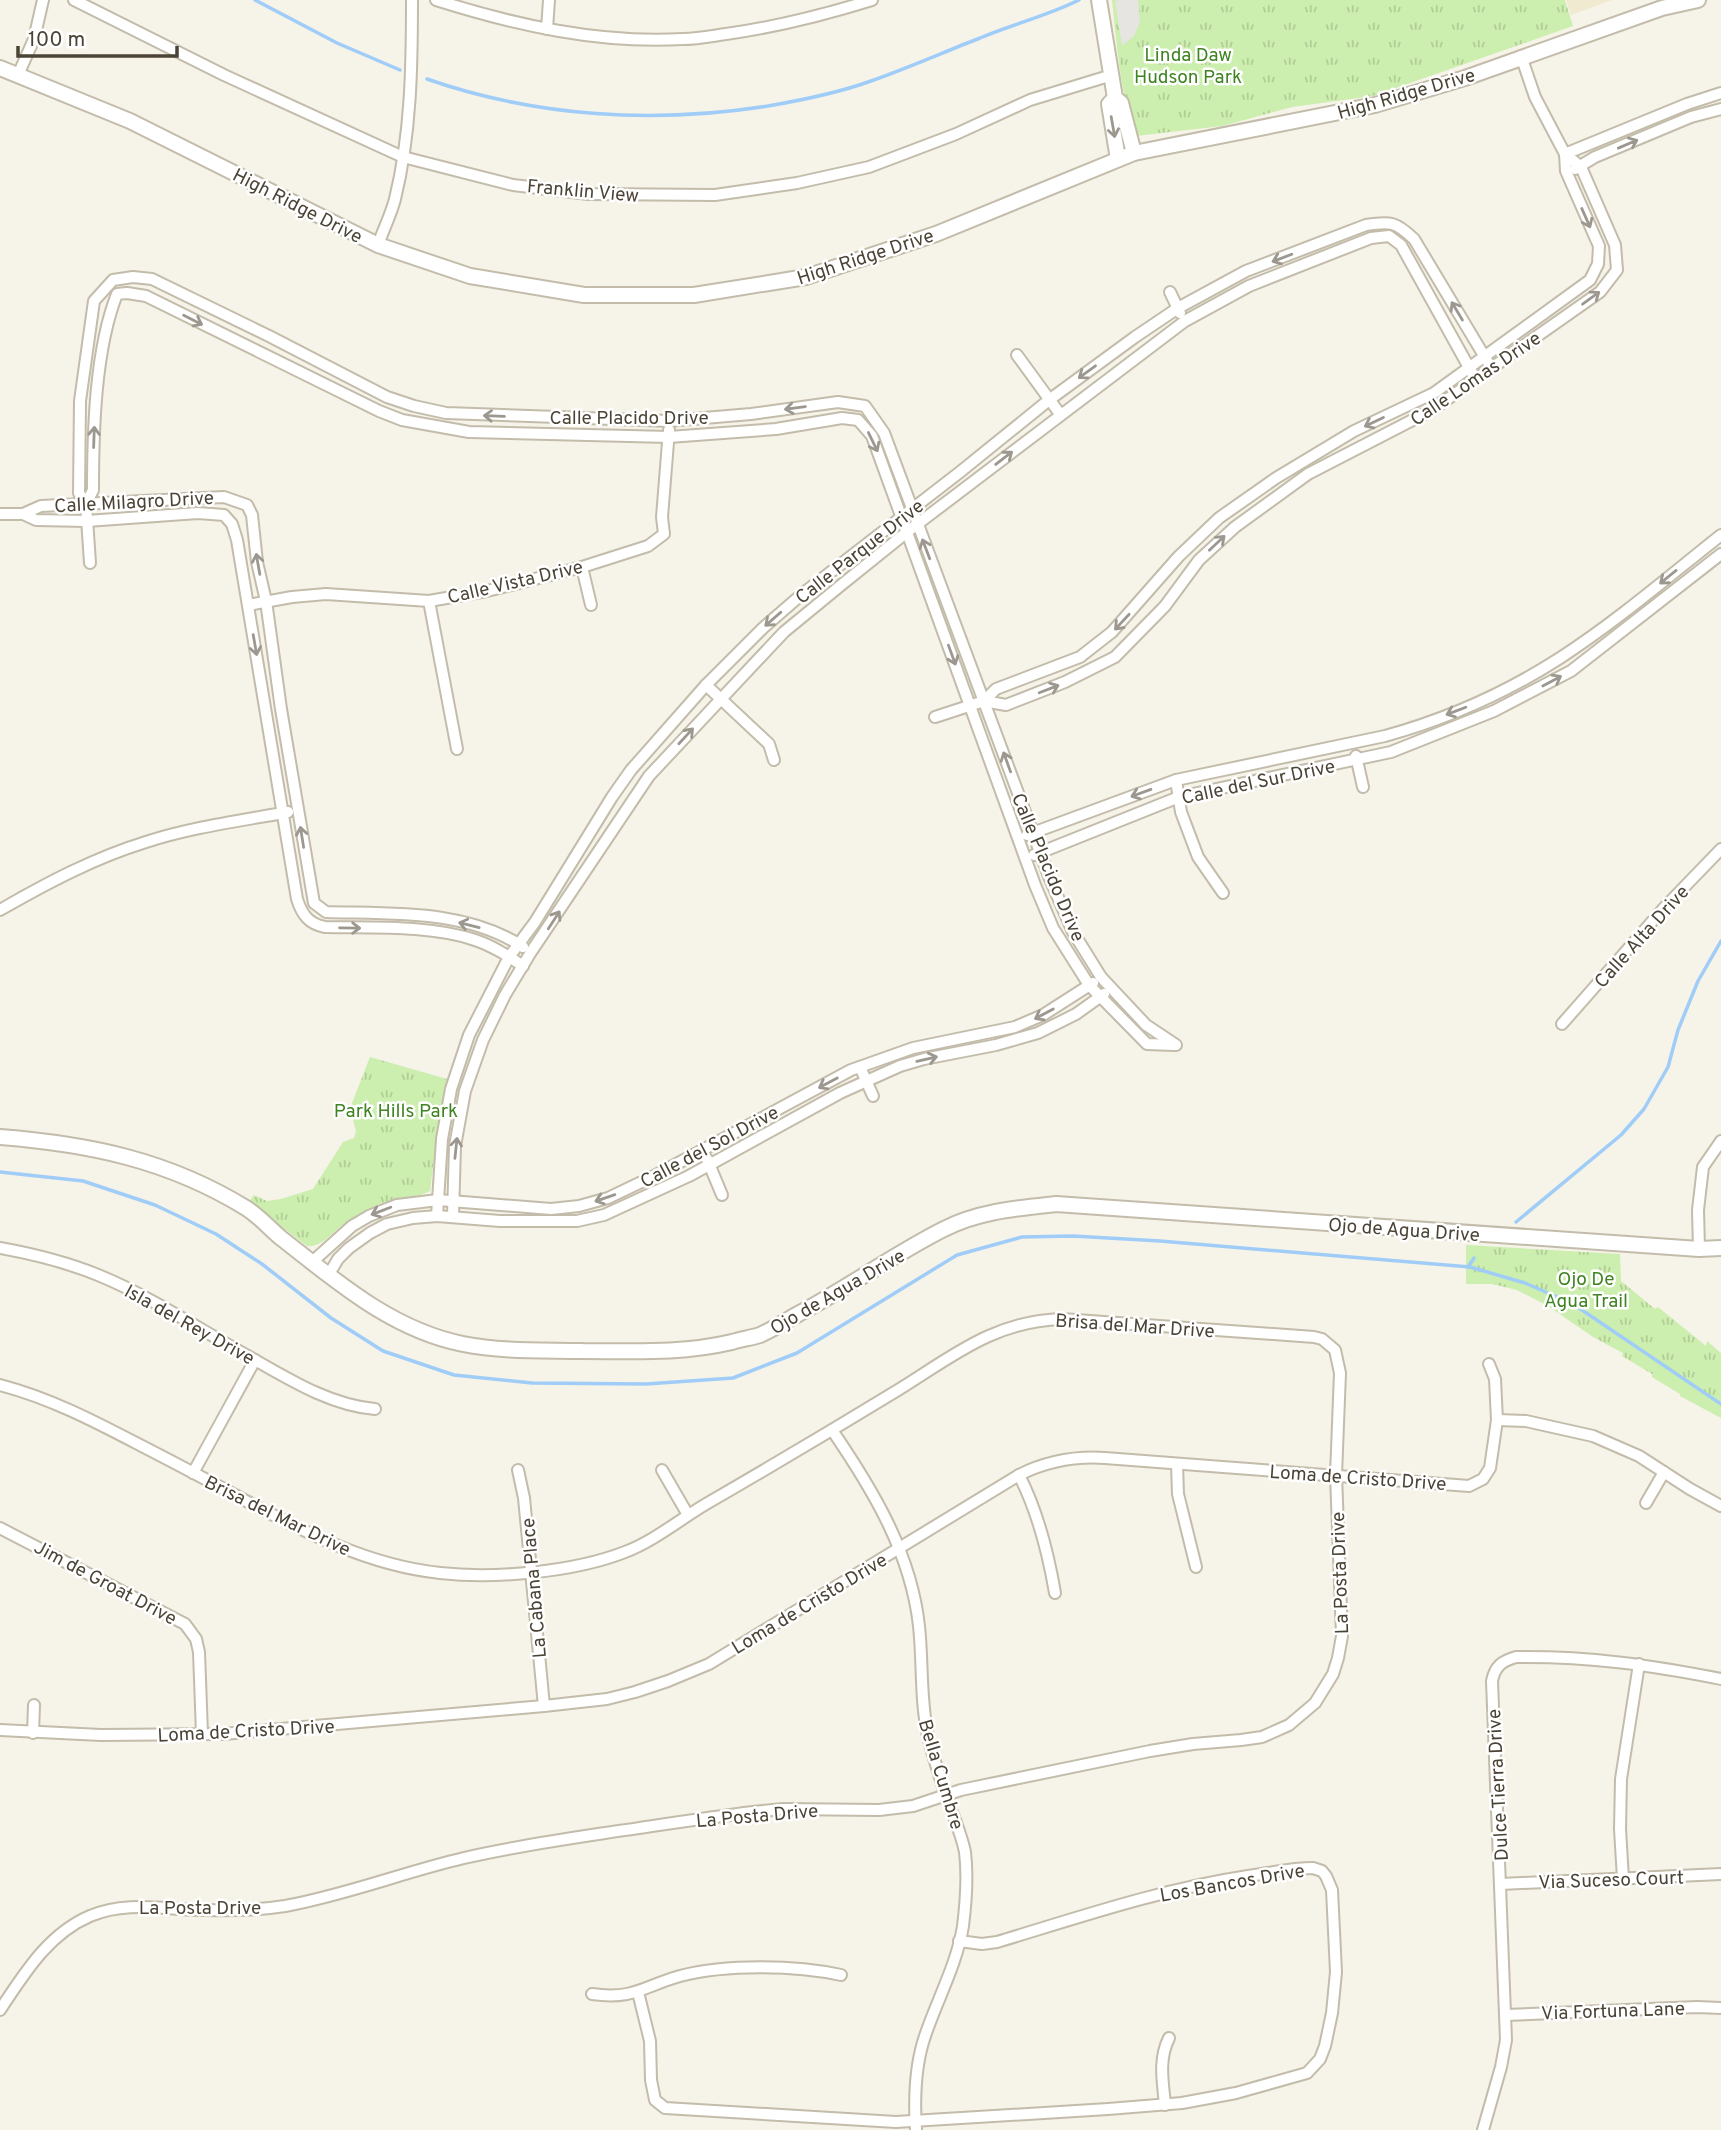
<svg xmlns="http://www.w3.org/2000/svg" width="1721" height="2130" font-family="Overpass,sans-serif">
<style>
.education{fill:#f0ead1}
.park{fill:url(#park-tufts)}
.parking{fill:#e7e5e1}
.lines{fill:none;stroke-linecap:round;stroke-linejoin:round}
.stream{stroke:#a0cdf8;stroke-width:3.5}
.minor-casing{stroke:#c3bcaa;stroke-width:14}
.tertiary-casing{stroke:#c3bcaa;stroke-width:18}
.minor{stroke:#fff;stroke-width:10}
.tertiary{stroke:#fff;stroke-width:14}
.oneway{stroke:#9c9890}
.labels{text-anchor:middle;stroke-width:5;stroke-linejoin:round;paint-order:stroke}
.park-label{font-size:19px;fill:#408322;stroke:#fff}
.street-label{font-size:19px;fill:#4b4436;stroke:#fff}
</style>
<defs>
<pattern id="park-tufts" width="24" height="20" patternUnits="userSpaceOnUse" patternTransform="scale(1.75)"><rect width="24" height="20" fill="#cceeae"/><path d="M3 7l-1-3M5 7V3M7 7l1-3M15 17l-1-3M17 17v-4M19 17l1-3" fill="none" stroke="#b1cd96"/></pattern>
</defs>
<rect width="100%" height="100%" fill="#f6f3e9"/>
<!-- education -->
<path class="education" d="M 1566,0 L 1612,0 L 1571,15 Z"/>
<!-- park -->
<g class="park">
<path d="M 1112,0 L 1565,0 L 1573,26 L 1373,96 L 1292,107 L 1222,126 L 1136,136 C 1120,93 1117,46 1112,0 Z"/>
<path d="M 370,1057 L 447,1079 L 440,1110 L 430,1191 C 418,1197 407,1198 393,1200 C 376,1204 358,1214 344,1224 C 332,1232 323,1247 307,1246 L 249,1202 L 254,1195 L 267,1201 L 281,1199 L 313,1189 L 343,1142 L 354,1138 L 356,1131 L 350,1108 Z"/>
<path d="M 1466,1245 L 1620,1254 L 1621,1281 L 1655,1309 L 1658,1307 L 1706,1346 L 1707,1341 L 1721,1353 L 1721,1418 L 1680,1396 L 1680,1394 L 1652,1377 L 1652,1374 L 1622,1356 L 1623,1353 L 1593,1337 L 1548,1306 L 1517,1290 L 1492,1284 L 1466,1284 Z"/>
</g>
<!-- parking -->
<path class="parking" d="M 1119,0 L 1138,0 L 1140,22 L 1134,36 L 1122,46 L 1115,1 Z"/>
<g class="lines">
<!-- stream -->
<g class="stream">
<path d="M 255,0 L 337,43 L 400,70"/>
<path d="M 427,79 C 536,117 654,124 768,106 C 803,100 838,93 871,81 C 908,68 944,52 980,38 C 1013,24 1047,16 1079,0"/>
<path d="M 0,1172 L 83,1181 L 155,1205 L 216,1234 L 262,1264 L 331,1318 L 383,1351 L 454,1375 L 532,1383 L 646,1384 L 733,1378 L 797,1353 L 957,1255 L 1022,1237 L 1073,1236 L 1160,1241 L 1470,1267 L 1525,1283 L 1573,1304 L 1721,1404"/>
<path d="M 1516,1222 L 1621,1135 L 1644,1109 L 1668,1067 L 1678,1030 L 1698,981 L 1721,941"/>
<path d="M 1468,1267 L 1474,1258"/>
</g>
<defs>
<g id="minor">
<path d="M 74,0 L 224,75 L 403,157 L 513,185 L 588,194 L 715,195 L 797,183 L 869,167 L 956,134 L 1030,100 L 1112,75"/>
<path d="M 436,0 C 515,25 599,44 683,39 C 697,39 712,36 726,34 C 776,27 824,15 872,0"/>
<path d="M 547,29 L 549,0"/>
<path d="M 18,75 L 34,39 L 43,0"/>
<path d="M 1565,154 L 1687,104 L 1721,93"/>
<path d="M 1575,169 L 1595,157 L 1691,117 L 1721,109"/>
<path d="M 378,245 C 383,230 391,215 395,199 C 411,134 412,67 412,0"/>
<path d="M 1170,292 L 1180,313"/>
<path d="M 1017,355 L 1060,414"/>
<path d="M 86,504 L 93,490 C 93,430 95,350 117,294 L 127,293 L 146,296 L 379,411 L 402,420 L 469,432 L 669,437 L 776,429 L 842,418 L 858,420 L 872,436 L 1035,885 L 1053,928 L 1089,985 L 1147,1044 L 1174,1045"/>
<path d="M 0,514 L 23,514 L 41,506 L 224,497 L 247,505 L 252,515 L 257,562 L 266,601 L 281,709 L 314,903 L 326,912 C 392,914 466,909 523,947"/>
<path d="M 23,514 L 36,520 L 87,521 L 198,513 L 224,515 L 232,524 L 237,540 L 297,899 C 302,915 309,924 325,927 C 372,928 431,925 475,940 C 493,946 508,956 523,966"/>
<path d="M 90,563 L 86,504 L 79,493 L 80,401 L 94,301 L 113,280 L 133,277 L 152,279 L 269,336 L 387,397 L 414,406 L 446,413 L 669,421 L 751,414 L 838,402 L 865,406 L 884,433 L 1050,879 L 1073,932 L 1101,977 L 1146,1025 L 1176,1045"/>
<path d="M 582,567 L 591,605"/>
<path d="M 429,601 L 457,749"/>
<path d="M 248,605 L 292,597 L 326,594 L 429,601 L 487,591 L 582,567 L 648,546 L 664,534 L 662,517 L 669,430"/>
<path d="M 706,685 L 769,744 L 774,760"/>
<path d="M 984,701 L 996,689 L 1080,657 L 1112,632 L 1179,556 L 1219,518 L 1276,478 L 1354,431 L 1434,393 L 1590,280 L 1598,264 L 1599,246 L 1566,171 L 1565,154 L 1535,97 L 1521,56"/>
<path d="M 935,717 L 984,701 L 1006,705 L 1065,682 L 1115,657 L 1165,606 L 1199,560 L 1235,527 L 1308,474 L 1432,410 L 1600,292 L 1617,270 L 1615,245 L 1581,167 L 1565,154"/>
<path d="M 1356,756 L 1363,787"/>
<path d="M 1176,780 L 1181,812 L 1198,857 L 1223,893"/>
<path d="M 1027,835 L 1176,780 L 1385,736 C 1447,719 1507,692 1560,658 C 1617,621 1668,577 1721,535"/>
<path d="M 1034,855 L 1179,797 L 1391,752 L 1494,711 L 1571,671 L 1721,554"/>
<path d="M 0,910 C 47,883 94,858 146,842 C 192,827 240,821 288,812"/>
<path d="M 1562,1024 L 1664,908 L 1721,849"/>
<path d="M 860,1067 L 873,1096"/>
<path d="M 707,1159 L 722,1195"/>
<path d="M 437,1216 L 442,1139 L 451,1089 L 469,1035 L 509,957 L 535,922 L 612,797 L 631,770 L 706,685 L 763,628 L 801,595 L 960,472 L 1049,400 L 1135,337 L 1178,308 L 1246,271 L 1366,225 C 1391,221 1396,222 1414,239 L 1492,369"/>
<path d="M 453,1216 L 455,1146 L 465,1091 L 483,1040 L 505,995 L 531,952 L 649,776 L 722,698 L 784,632 L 840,586 L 907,532 L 1185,321 L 1249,286 L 1371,238 L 1389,236 L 1401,245 L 1476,380"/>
<path d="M 0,1248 C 33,1254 66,1262 98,1275 C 147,1295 193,1325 239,1351 C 281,1374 326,1405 375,1409"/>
<path d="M 1699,1249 L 1698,1210 L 1703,1167 L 1721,1141"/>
<path d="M 312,1262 L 352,1226 L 369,1216 L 397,1205 L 438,1200 L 551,1209 L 579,1206 L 608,1198 L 656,1175 L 851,1070 L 913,1048 L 1015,1027 L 1043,1015 L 1093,983"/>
<path d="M 329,1274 L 338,1259 L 349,1248 L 370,1233 L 387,1224 L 413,1218 L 437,1216 L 500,1221 L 577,1221 L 604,1215 L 689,1176 L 840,1093 L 900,1066 L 924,1059 L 996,1045 L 1038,1033 L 1076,1014 L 1104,994"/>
<path d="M 0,1385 C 50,1398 94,1421 140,1445 C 171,1461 202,1477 233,1494 C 299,1529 364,1565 440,1573 C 495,1579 574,1572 625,1552 C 654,1541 679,1520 706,1504 C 770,1467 834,1429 898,1390 C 953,1356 994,1321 1062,1319 L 1314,1337 L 1322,1339 L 1335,1350 L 1340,1373 L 1336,1475 L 1342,1636 L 1338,1658 L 1333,1674 L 1315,1703 L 1289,1725 L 1262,1737 L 1241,1740 L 1193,1744 L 1150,1751 L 961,1790 L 913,1806 L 879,1810 L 783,1809 L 753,1812 C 703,1818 654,1826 605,1833 C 558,1840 511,1847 464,1858 C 404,1872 346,1895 285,1906 C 259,1910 232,1911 205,1910 C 166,1910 127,1900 90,1916 C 48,1934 24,1974 0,2010"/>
<path d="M 1497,1420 L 1526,1421 L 1593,1436 L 1639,1456 L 1690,1489 L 1721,1506"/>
<path d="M 832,1430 C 873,1490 911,1553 919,1626 C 923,1663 920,1700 928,1736 C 934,1761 942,1784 950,1807 C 956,1822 962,1837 965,1852 C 968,1877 966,1902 963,1926 C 957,1964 937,2000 925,2036 C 915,2065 914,2099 916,2130"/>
<path d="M 1177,1464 L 1178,1494 L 1196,1567"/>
<path d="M 518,1470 L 524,1498 L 544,1706"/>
<path d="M 662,1470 L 688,1515"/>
<path d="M 193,1473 L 255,1360"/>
<path d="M 1019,1475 C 1038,1512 1048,1552 1055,1593"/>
<path d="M 1646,1503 L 1664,1472"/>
<path d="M 0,1528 L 185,1624 L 196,1639 L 199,1652 L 202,1734"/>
<path d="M 0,1730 L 101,1735 L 223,1734 L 544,1706 L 607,1699 L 635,1692 L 668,1681 L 709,1664 L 1019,1475 C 1047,1461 1074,1456 1105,1458 L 1469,1486 L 1483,1479 L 1490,1468 L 1497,1420 L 1495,1379 L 1489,1364"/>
<path d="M 33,1733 L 34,1705"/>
<path d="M 1623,1879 L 1620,1829 L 1621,1779 L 1639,1664"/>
<path d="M 1501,1884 L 1721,1874"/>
<path d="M 638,1992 L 650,2041 L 651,2080 L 655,2100 L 665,2108 L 896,2122 L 1108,2109 L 1182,2103 L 1236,2093 L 1307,2073 L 1320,2059 L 1325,2046 L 1332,2013 L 1336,1972 L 1332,1890 L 1326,1876 L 1322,1871 L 1313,1868 C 1291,1868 1270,1873 1248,1876 C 1162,1889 1080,1917 997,1942 L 982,1944 L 959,1941"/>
<path d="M 592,1994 C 634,2000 644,1986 680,1976 C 726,1964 795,1965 841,1975"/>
<path d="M 1506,2015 L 1697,2007 L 1721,2008"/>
<path d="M 1165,2105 C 1163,2082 1158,2060 1169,2038"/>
<path d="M 1483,2130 L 1501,2067 L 1506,2040 L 1492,1681 C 1495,1666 1502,1661 1516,1657 C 1588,1656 1650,1665 1721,1679"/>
</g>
<g id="tertiary">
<path d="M 1099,0 L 1115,98 L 1121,103 L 1134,153"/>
<path d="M 0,68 L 130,121 L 378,245 L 470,276 L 584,295 L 694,295 L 806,277 L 936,234 L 1134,153 L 1375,105 L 1465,78 L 1662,8 L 1698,0"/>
<path d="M 1115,98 L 1109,104 L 1118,159"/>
<path d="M 0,1137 C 89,1144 168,1160 246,1208 C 259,1216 269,1228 281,1238 C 336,1281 392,1330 463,1344 C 503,1352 543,1350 583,1351 C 635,1351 681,1354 732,1342 C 741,1339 751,1338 760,1335 C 774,1329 787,1320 800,1313 C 849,1287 896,1253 944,1229 C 979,1211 1019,1208 1056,1204 L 1699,1249 L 1721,1248"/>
</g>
</defs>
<!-- minor casing -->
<use href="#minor" class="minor-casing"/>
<!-- tertiary casing -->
<use href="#tertiary" class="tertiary-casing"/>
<!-- minor -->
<use href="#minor" class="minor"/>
<!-- tertiary -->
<use href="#tertiary" class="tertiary"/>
</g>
<!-- one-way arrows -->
<defs><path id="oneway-shaft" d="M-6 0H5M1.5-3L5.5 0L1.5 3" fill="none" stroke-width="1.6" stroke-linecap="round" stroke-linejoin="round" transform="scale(1.75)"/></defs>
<g class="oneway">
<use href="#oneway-shaft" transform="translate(1113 127) rotate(80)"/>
<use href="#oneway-shaft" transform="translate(1628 144) rotate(-23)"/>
<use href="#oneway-shaft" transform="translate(1586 218) rotate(66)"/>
<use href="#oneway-shaft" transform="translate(1282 258) rotate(159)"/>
<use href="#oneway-shaft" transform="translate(1591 298) rotate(-36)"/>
<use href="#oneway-shaft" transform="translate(1457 311) rotate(-121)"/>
<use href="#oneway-shaft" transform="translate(193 320) rotate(27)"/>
<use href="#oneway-shaft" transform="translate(1087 372) rotate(144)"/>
<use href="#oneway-shaft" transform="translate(795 408) rotate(172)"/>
<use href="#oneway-shaft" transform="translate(494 416) rotate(-178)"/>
<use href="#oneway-shaft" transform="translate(1374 422) rotate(154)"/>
<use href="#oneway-shaft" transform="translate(94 437) rotate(-88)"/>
<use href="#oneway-shaft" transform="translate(873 442) rotate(64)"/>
<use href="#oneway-shaft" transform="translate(1004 458) rotate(-38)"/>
<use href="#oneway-shaft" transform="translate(1217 543) rotate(-43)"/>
<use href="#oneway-shaft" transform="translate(926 549) rotate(-111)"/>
<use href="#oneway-shaft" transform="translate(258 564) rotate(-100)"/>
<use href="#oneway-shaft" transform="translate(1668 577) rotate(141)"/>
<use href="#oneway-shaft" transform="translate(773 619) rotate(139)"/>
<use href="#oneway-shaft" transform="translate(1122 622) rotate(133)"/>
<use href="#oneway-shaft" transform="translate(255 645) rotate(80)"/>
<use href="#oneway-shaft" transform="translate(952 655) rotate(70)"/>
<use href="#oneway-shaft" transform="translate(1552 681) rotate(-28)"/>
<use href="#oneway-shaft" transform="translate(1049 689) rotate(-21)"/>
<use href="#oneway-shaft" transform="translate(1456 711) rotate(159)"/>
<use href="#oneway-shaft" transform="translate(686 736) rotate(-47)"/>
<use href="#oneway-shaft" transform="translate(1007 762) rotate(-110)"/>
<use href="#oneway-shaft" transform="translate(1141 793) rotate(160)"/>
<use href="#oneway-shaft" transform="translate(302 837) rotate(-99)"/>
<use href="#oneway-shaft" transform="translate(554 920) rotate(-57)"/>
<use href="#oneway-shaft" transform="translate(469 925) rotate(-166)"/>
<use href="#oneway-shaft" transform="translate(350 928) rotate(1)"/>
<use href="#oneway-shaft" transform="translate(1044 1014) rotate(152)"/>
<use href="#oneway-shaft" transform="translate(927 1059) rotate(-13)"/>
<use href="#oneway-shaft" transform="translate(828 1083) rotate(152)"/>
<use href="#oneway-shaft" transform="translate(456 1148) rotate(-84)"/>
<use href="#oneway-shaft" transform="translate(605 1198) rotate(161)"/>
<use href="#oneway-shaft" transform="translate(381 1211) rotate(159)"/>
</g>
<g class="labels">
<!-- park labels -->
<g class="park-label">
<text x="1188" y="61">Linda Daw<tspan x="1188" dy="22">Hudson Park</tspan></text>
<text x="396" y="1117">Park Hills Park</text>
<text x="1586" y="1285">Ojo De<tspan x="1586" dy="22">Agua Trail</tspan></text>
</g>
<!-- street labels -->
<g class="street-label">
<text transform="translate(1406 93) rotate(-16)" y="7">High Ridge Drive</text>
<text transform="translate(583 190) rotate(5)" y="7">Franklin View</text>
<text transform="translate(298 205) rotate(27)" y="7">High Ridge Drive</text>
<text transform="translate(865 256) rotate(-18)" y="7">High Ridge Drive</text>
<text transform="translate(1475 378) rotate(-34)" y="7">Calle Lomas Drive</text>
<text x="629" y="424">Calle Placido Drive</text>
<text transform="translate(134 501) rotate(-3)" y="7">Calle Milagro Drive</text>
<text transform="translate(859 551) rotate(-38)" y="7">Calle Parque Drive</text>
<text transform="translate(515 581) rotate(-13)" y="7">Calle Vista Drive</text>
<text transform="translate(1258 781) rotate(-12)" y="7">Calle del Sur Drive</text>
<text transform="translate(1049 867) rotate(67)" y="7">Calle Placido Drive</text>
<text transform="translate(1641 936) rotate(-48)" y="7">Calle Alta Drive</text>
<text transform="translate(709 1146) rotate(-28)" y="7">Calle del Sol Drive</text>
<text transform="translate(1404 1229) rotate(4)" y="7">Ojo de Agua Drive</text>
<text transform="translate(837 1291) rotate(-30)" y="7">Ojo de Agua Drive</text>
<text transform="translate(190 1324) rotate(29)" y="7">Isla del Rey Drive</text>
<text transform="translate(1135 1325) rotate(4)" y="7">Brisa del Mar Drive</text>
<text transform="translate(1358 1477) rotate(4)" y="7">Loma de Cristo Drive</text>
<text transform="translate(278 1515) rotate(26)" y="7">Brisa del Mar Drive</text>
<text transform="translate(1339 1573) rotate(-92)" y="7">La Posta Drive</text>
<text transform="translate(106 1582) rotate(28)" y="7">Jim de Groat Drive</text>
<text transform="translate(533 1588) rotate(-95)" y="7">La Cabana Place</text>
<text transform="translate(809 1603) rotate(-31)" y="7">Loma de Cristo Drive</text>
<text transform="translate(246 1730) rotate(-3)" y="7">Loma de Cristo Drive</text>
<text transform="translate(942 1774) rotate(73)" y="7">Bella Cumbre</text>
<text transform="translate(1497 1785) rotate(-93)" y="7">Dulce Tierra Drive</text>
<text transform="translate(757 1815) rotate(-5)" y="7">La Posta Drive</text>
<text transform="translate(1611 1879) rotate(-2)" y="7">Via Suceso Court</text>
<text transform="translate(1232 1882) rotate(-10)" y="7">Los Bancos Drive</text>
<text x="200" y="1914">La Posta Drive</text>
<text transform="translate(1613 2010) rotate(-2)" y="7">Via Fortuna Lane</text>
</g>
</g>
<!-- scale -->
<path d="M18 46v10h159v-10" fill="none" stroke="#4b4436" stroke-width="3.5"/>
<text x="28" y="46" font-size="21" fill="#4b4436" stroke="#ffffff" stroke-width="5" paint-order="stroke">100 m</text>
</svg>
